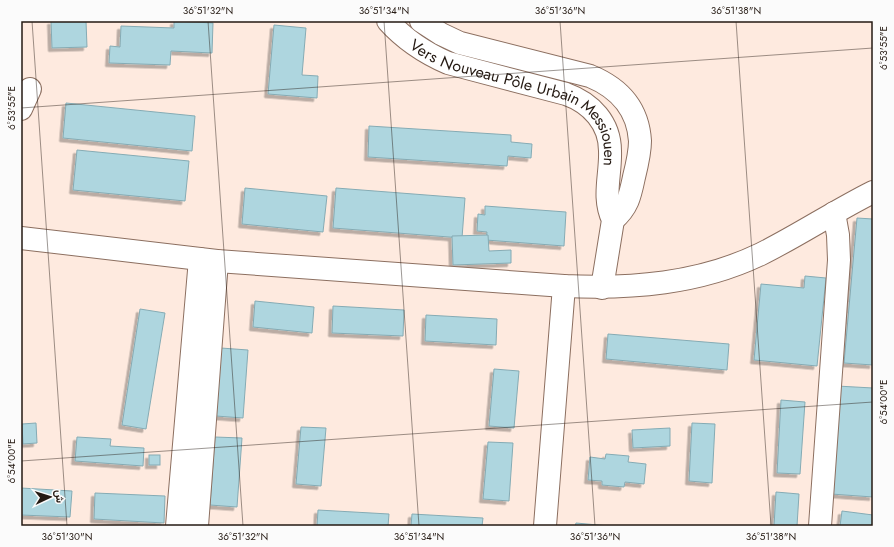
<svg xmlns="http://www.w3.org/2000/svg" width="894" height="547" font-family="Jost,Vazirmatn,sans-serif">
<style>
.building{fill:#aed6df;stroke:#85abb4;filter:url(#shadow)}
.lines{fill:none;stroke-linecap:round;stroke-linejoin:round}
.street-casing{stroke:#8c6f60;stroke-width:24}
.street{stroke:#fff;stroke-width:22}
.ticks{fill:none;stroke:#251a13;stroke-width:1;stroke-opacity:0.45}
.labels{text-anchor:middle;stroke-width:3;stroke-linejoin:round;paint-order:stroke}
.street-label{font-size:16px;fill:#251a13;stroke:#fbfbfb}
.neatline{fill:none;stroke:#251a13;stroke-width:1.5}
.ticks-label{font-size:10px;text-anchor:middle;fill:#251a13}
</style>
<defs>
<filter id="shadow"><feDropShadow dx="-3.5" dy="3.5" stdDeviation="0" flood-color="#0004"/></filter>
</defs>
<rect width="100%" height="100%" fill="#feeadf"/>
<!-- building -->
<g class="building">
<path d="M 51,21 L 86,21 L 87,47 L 52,48 Z"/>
<path d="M 174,21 L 213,23 L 212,53 L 171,51 L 170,65 L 109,63 L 110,46 L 120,47 L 121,26 L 174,28 Z"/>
<path d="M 274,25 L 306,28 L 302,75 L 318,76 L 317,98 L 268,94 Z"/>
<path d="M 66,103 L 195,116 L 192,151 L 63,138 Z"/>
<path d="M 369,126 L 511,135 L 511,142 L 532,144 L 531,158 L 508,156 L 507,166 L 368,157 Z"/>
<path d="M 77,150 L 189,161 L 185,201 L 73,190 Z"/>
<path d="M 245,188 L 327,196 L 323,232 L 242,224 Z"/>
<path d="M 336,188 L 465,198 L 462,238 L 333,228 Z"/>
<path d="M 485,206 L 566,212 L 564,246 L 486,240 L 487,232 L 477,231 L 478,214 L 485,215 Z"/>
<path d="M 857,218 L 873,219 L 873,365 L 844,363 Z"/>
<path d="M 488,235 L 489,251 L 511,250 L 511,263 L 453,265 L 452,236 Z"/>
<path d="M 805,276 L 826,278 L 817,366 L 754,360 L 761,284 L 804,288 Z"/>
<path d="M 255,301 L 314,307 L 312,333 L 253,327 Z"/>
<path d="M 333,306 L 404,310 L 403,336 L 332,333 Z"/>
<path d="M 140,309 L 165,313 L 146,429 L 122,425 Z"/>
<path d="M 426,315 L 497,319 L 496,345 L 425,341 Z"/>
<path d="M 608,334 L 729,344 L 727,370 L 606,359 Z"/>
<path d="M 221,348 L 248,350 L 243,418 L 216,416 Z"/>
<path d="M 494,369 L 519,371 L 514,428 L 489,426 Z"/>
<path d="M 837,386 L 873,388 L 873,497 L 831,494 Z"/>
<path d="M 781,400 L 805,402 L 800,474 L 777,473 Z"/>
<path d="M 36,423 L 37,443 L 23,444 L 22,424 Z"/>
<path d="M 692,423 L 715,424 L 712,483 L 689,481 Z"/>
<path d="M 301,427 L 326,428 L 321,486 L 296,484 Z"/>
<path d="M 670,428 L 670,446 L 633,448 L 632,430 Z"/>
<path d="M 77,437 L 111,439 L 110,446 L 144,448 L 143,466 L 75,461 Z"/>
<path d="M 215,437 L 242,438 L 237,507 L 210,505 Z"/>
<path d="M 488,442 L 513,443 L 509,501 L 483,499 Z"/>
<path d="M 606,454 L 629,456 L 628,462 L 646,464 L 644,484 L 625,482 L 624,487 L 602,485 L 602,481 L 588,480 L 590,457 L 605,459 Z"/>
<rect x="149" y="455" width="11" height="10"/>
<path d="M 21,488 L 72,491 L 70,517 L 21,515 Z"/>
<path d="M 776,492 L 799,494 L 797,526 L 774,526 Z"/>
<path d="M 95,493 L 165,496 L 164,523 L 94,519 Z"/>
<path d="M 318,510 L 389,514 L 388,526 L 317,526 Z"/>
<path d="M 842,511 L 873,515 L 873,526 L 840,526 Z"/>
<path d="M 412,514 L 483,518 L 482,526 L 411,526 Z"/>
<path d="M 576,523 L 609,526 L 575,526 Z"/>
</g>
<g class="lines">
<defs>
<g id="street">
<path id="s1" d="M 388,21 C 405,40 425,53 448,63 L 566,94 C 591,103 610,123 610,151 C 611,175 602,197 613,220 L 602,288"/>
<path d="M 421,21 L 441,34 L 460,43 L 590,76 C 619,88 638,108 640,141 C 640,153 637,165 634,177 C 630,196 628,207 613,220"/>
<path d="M 21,109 L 30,89"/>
<path d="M 21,238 L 217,261 L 564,286 C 631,289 699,284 761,254 C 799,235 835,211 873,192"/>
<path d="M 177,526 L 200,259"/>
<path d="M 197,526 L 217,261"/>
<path d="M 545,526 L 564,286"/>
<path d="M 820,526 L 839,260 L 838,235 L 834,213"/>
</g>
</defs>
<!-- street casing -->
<use href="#street" class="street-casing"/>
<!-- street -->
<use href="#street" class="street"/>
</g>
<!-- ticks -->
<path class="ticks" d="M 32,21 L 67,526M 208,21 L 243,526M 384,21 L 419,526M 560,21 L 595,526M 736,21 L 771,526M 21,108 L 873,48M 21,461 L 873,402"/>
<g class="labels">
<!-- street labels -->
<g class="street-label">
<text dy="6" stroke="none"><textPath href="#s1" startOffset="160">Vers Nouveau Pôle Urbain Messiouen</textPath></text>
</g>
</g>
<!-- border -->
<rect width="894" height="547" fill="none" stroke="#fbfbfb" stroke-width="44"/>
<!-- north arrow -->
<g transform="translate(50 497) rotate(86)" stroke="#fbfbfb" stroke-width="3" paint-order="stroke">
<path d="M0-3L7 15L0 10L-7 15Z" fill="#251a13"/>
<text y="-6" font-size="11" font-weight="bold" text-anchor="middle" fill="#251a13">ش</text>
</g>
<rect x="22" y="22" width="850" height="503" class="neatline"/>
<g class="ticks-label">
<text x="208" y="14">36°51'32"N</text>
<text x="384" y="14">36°51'34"N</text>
<text x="560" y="14">36°51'36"N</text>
<text x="736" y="14">36°51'38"N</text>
<text transform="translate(883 48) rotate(-90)" y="4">6°53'55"E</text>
<text transform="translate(11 108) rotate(-90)" y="4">6°53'55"E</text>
<text transform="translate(883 402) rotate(-90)" y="4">6°54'00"E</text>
<text transform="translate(11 461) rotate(-90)" y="4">6°54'00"E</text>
<text x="67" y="540">36°51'30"N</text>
<text x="243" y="540">36°51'32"N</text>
<text x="419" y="540">36°51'34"N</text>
<text x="595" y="540">36°51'36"N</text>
<text x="771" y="540">36°51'38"N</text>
</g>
</svg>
